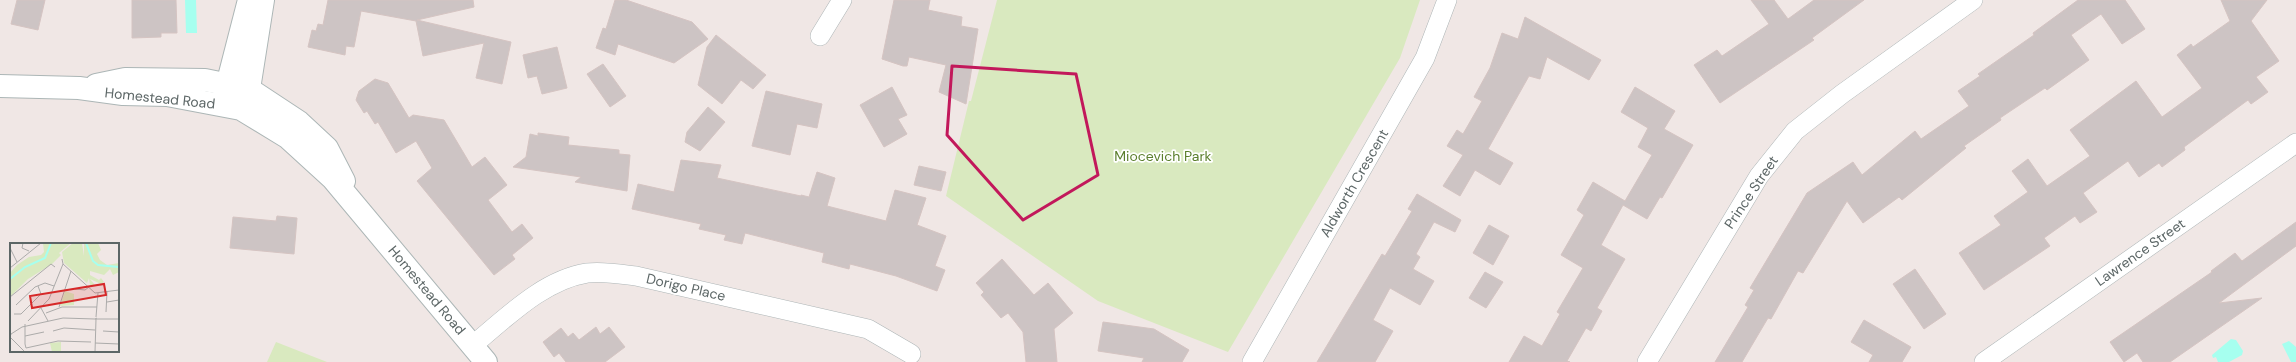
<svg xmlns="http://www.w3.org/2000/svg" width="2296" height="362" font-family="'DM Sans',sans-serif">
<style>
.green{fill:#d9e9bf}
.water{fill:#a6ffef}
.building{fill:#cdc4c4;stroke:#d5c4c2}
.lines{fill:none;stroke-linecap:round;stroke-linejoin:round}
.street-casing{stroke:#adb5b6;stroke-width:20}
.secondary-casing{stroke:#acb6b6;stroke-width:24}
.street{stroke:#fff;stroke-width:19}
.secondary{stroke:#fff;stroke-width:22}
.marked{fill:none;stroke:#c2185b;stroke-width:3;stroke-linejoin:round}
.labels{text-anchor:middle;stroke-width:3.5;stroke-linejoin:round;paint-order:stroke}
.street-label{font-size:14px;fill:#5c6666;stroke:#fff}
.park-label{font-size:14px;fill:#5a7e2c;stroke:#fff}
.inset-river{fill:none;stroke:#a6ffef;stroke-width:2}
.inset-road{fill:none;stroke:#acabaa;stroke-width:1}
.view{fill:#d62828;fill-opacity:0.15;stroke:#d62828;stroke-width:2}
.inset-edge{fill:none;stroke:#5c6666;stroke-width:2}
</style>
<rect width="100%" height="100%" fill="#f0e7e5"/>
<!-- green -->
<g class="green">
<path d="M 997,0 L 1420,0 L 1400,58 L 1228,352 L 1098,301 L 946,196 L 969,101 L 971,101 Z"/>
<path d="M 276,342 L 327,362 L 267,362 Z"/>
</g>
<!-- water -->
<g class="water">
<path d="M 185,0 L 196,0 L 197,33 L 186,33 Z"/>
<path d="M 2231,339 L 2236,340 L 2243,351 L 2242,355 L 2229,362 L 2218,362 L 2216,357 L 2213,358 L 2212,355 Z"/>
<path d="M 2289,341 L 2296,347 L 2296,362 L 2291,362 L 2282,344 Z"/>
</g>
<!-- building -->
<g class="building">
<path d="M 17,0 L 45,0 L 38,30 L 11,24 Z"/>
<path d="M 132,0 L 176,0 L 177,33 L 161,33 L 161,37 L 132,38 Z"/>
<path d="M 328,0 L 473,0 L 474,7 L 417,20 L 511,42 L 502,84 L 476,78 L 484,43 L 423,56 L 416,21 L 361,11 L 354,47 L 346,46 L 345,55 L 308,47 L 312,30 L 316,31 L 318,24 L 323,25 Z"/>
<path d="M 615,0 L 626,0 L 692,22 L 708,39 L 674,63 L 618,44 L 615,55 L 596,48 L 603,28 L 606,29 Z"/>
<path d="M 894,0 L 930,0 L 928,10 L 962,17 L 961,26 L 978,29 L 966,104 L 939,92 L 946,65 L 909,57 L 907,66 L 903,66 L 882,59 Z"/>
<path d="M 1751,0 L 1774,0 L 1788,19 L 1814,0 L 1864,0 L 1812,38 L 1814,40 L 1720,103 L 1694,65 L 1717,50 L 1722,56 L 1769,24 Z"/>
<path d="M 2078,0 L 2125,0 L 2145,29 L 2122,44 L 2101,14 L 2071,35 L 2089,60 L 2047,90 L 2045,88 L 2000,118 L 2001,120 L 1964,146 L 1966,148 L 1902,200 L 1899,197 L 1863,223 L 1847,201 L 1803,273 L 1798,271 L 1771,319 L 1768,318 L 1742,362 L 1715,362 L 1748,307 L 1745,305 L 1754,290 L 1750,288 L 1807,193 L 1853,162 L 1862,175 L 1915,131 L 1921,139 L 1969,106 L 1958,91 L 1980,76 L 1978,74 L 2034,35 L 2033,33 Z"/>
<path d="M 2221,0 L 2267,0 L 2251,21 L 2279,61 L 2256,77 L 2268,92 L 2251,104 L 2248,100 L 2184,147 L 2185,150 L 2162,167 L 2159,163 L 2139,177 L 2128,161 L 2083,193 L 2097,212 L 2080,223 L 2075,216 L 2044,238 L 2050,246 L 1984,290 L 1959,253 L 2001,225 L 1994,216 L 2028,192 L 2012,171 L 2028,159 L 2047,186 L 2090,156 L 2070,130 L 2136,81 L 2162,117 L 2202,88 L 2177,55 L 2191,44 L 2193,47 L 2230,21 Z"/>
<path d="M 1525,17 L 1601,60 L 1589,80 L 1547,57 L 1540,79 L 1529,76 L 1488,149 L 1513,163 L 1500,185 L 1475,170 L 1460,196 L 1443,186 L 1463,155 L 1447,146 L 1457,130 L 1463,134 L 1482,101 L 1474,97 L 1490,68 L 1502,33 L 1518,39 Z"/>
<path d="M 716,35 L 766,75 L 753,89 L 741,80 L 722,104 L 698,85 L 707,47 Z"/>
<path d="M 557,47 L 567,88 L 542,94 L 537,76 L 528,78 L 523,55 Z"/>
<path d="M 603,64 L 626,96 L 610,107 L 587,74 Z"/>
<path d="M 375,79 L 388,83 L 409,118 L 413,115 L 444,120 L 472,167 L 485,157 L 507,185 L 488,200 L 512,232 L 522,224 L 533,238 L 512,255 L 515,259 L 494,275 L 417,181 L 432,168 L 416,141 L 396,153 L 378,122 L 375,124 L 367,111 L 364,113 L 356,100 L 359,91 Z"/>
<path d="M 892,87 L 907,115 L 898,119 L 907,134 L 884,147 L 860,105 Z"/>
<path d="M 1635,87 L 1675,111 L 1664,129 L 1693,145 L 1662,198 L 1660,197 L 1647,219 L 1623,205 L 1601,245 L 1625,259 L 1597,308 L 1602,311 L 1591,331 L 1586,328 L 1567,361 L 1570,362 L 1509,362 L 1524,336 L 1542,346 L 1560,314 L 1557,312 L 1583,268 L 1561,255 L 1584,215 L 1577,210 L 1593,182 L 1625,201 L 1652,155 L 1638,147 L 1648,128 L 1621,112 Z"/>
<path d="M 766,91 L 822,104 L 817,128 L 797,124 L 790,155 L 752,146 Z"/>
<path d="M 708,107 L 725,122 L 700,151 L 685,142 L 687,132 Z"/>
<path d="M 538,133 L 569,137 L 568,145 L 619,150 L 619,154 L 630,155 L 627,191 L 575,182 L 581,177 L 513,167 L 526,157 L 530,134 L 538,136 Z"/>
<path d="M 681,160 L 721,165 L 717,178 L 801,196 L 801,195 L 809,197 L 817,172 L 835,178 L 827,206 L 886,221 L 895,190 L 926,198 L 917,225 L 946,236 L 935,266 L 945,270 L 937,291 L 896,276 L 850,264 L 849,269 L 822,262 L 824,253 L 745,233 L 742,244 L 724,240 L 726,235 L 699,229 L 701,224 L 632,209 L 638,184 L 674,192 Z"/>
<path d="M 919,166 L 946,172 L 941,191 L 914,185 Z"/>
<path d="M 1417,194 L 1461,220 L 1455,232 L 1434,222 L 1416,254 L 1420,257 L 1413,269 L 1434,281 L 1420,305 L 1390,288 L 1373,320 L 1393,331 L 1375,362 L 1317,362 L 1382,254 L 1385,256 L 1412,211 L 1408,209 Z"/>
<path d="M 277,216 L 297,218 L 294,254 L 230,248 L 233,217 L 276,221 Z"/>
<path d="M 2296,222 L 2296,246 L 2219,303 L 2262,298 L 2170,362 L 2143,362 L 2137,353 L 2124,362 L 2110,342 L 2212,272 L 2211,271 L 2235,253 L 2242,261 Z"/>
<path d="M 1489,225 L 1509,236 L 1493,265 L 1473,253 Z"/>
<path d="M 1002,259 L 1034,295 L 1048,283 L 1073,313 L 1054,329 L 1057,362 L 1026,362 L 1023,332 L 1008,313 L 1001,318 L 981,295 L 984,292 L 976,283 Z"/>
<path d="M 1915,269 L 1946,314 L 1924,329 L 1893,284 Z"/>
<path d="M 1485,272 L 1503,282 L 1486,308 L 1469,298 Z"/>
<path d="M 1864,320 L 1911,347 L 1902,362 L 1869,362 L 1873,355 L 1851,342 Z"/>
<path d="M 1103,322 L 1154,329 L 1189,350 L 1182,362 L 1142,362 L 1144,358 L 1098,351 Z"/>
<path d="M 596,327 L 600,334 L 609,327 L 625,347 L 605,362 L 566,362 L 559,353 L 554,357 L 543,342 L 561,328 L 568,337 L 573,333 L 579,340 Z"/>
</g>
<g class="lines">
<defs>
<g id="street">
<path d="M 820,36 L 842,0"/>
<path d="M 473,345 C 506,318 543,280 587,273 C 603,271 620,274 636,276 L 868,329 L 911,354"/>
<path d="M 1252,362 L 1425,58 L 1447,0"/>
<path d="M 1647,362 L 1759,176 L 1795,131 L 1842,94 L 1973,0"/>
<path d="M 1984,362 L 2296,143"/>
</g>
<g id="secondary">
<path d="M 96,85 L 125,79 L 205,80 L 249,89 L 299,122 L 327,148 L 344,181"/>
<path d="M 0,86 L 79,88 L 123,94 L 167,95 L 241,109 L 287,137 L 333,179 L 486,362"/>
<path d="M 224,97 L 249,0"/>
<path d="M 244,103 L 249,89 L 263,0"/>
</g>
</defs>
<!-- street casing -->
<use href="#street" class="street-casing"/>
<!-- secondary casing -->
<use href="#secondary" class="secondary-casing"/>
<!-- street -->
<use href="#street" class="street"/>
<!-- secondary -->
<use href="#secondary" class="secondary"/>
</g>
<!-- marked area -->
<path class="marked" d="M 952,66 L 1076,74 L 1098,175 L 1023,220 L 947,135 Z"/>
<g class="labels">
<!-- street labels -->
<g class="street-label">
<text transform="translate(160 98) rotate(6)" y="5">Homestead Road</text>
<text transform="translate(1354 183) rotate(-60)" y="5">Aldworth Crescent</text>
<text transform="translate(1751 192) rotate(-56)" y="5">Prince Street</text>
<text transform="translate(2140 252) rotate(-35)" y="5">Lawrence Street</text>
<text transform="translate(686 287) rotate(13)" y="5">Dorigo Place</text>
<text transform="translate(427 290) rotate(50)" y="5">Homestead Road</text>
</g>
<!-- park labels -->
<g class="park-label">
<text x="1163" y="161">Miocevich Park</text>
</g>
</g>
<!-- overview -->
<g transform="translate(10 243)">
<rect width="109" height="109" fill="#f0e7e5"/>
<path d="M 33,0 L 61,0 L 49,10 L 51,12 L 42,21 L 18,36 L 0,54 L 0,30 L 7,22 L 19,14 L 31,12 L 34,9 ZM 63,0 L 72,0 L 74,13 L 74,0 L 88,0 L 91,7 L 87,11 L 90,17 L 97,22 L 109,20 L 109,29 L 103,32 L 100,26 L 94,32 L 80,28 L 80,32 L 89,37 L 91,35 L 94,39 L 91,41 L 80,36 L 85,42 L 80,42 L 79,35 L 77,40 L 54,20 L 52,9 ZM 55,48 L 64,51 L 64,62 L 50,63 ZM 51,99 L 51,108 L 42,109 L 40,100 Z" fill="#d9e9bf"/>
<path class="inset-river" d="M 76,0 L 83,18 L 88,22 L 109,24M 0,36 L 15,24 L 35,15 L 41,0"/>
<path class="inset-road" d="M 13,0 L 12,5 L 19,8M 0,5 L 7,19M 53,21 L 85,50 L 109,47M 0,25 L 31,0M 65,46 L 75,47 L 79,44M 0,54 L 41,21 L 45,24M 97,59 L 109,57M 6,62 L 25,44 L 35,40 L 44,43M 49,64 L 61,28M 31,65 L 38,78M 96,69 L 97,49M 36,70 L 52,64 L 87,64M 4,71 L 11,71 L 31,51 L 28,43M 86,74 L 88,50M 87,75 L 85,76 L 109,76M 18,78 L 39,56 L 53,21 L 52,16M 43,88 L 54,85 L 85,87M 93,88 L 109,89M 1,91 L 12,84 L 53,75 L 85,76M 1,91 L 0,94 L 15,109M 15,93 L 34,89M 85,100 L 109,101M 15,101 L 16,105 L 48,98 L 81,99M 15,101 L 15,81M 85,109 L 86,76"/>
<path class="view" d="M 94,41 L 96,52 L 22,65 L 20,53 Z"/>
<rect width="109" height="109" class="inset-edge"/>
</g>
</svg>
